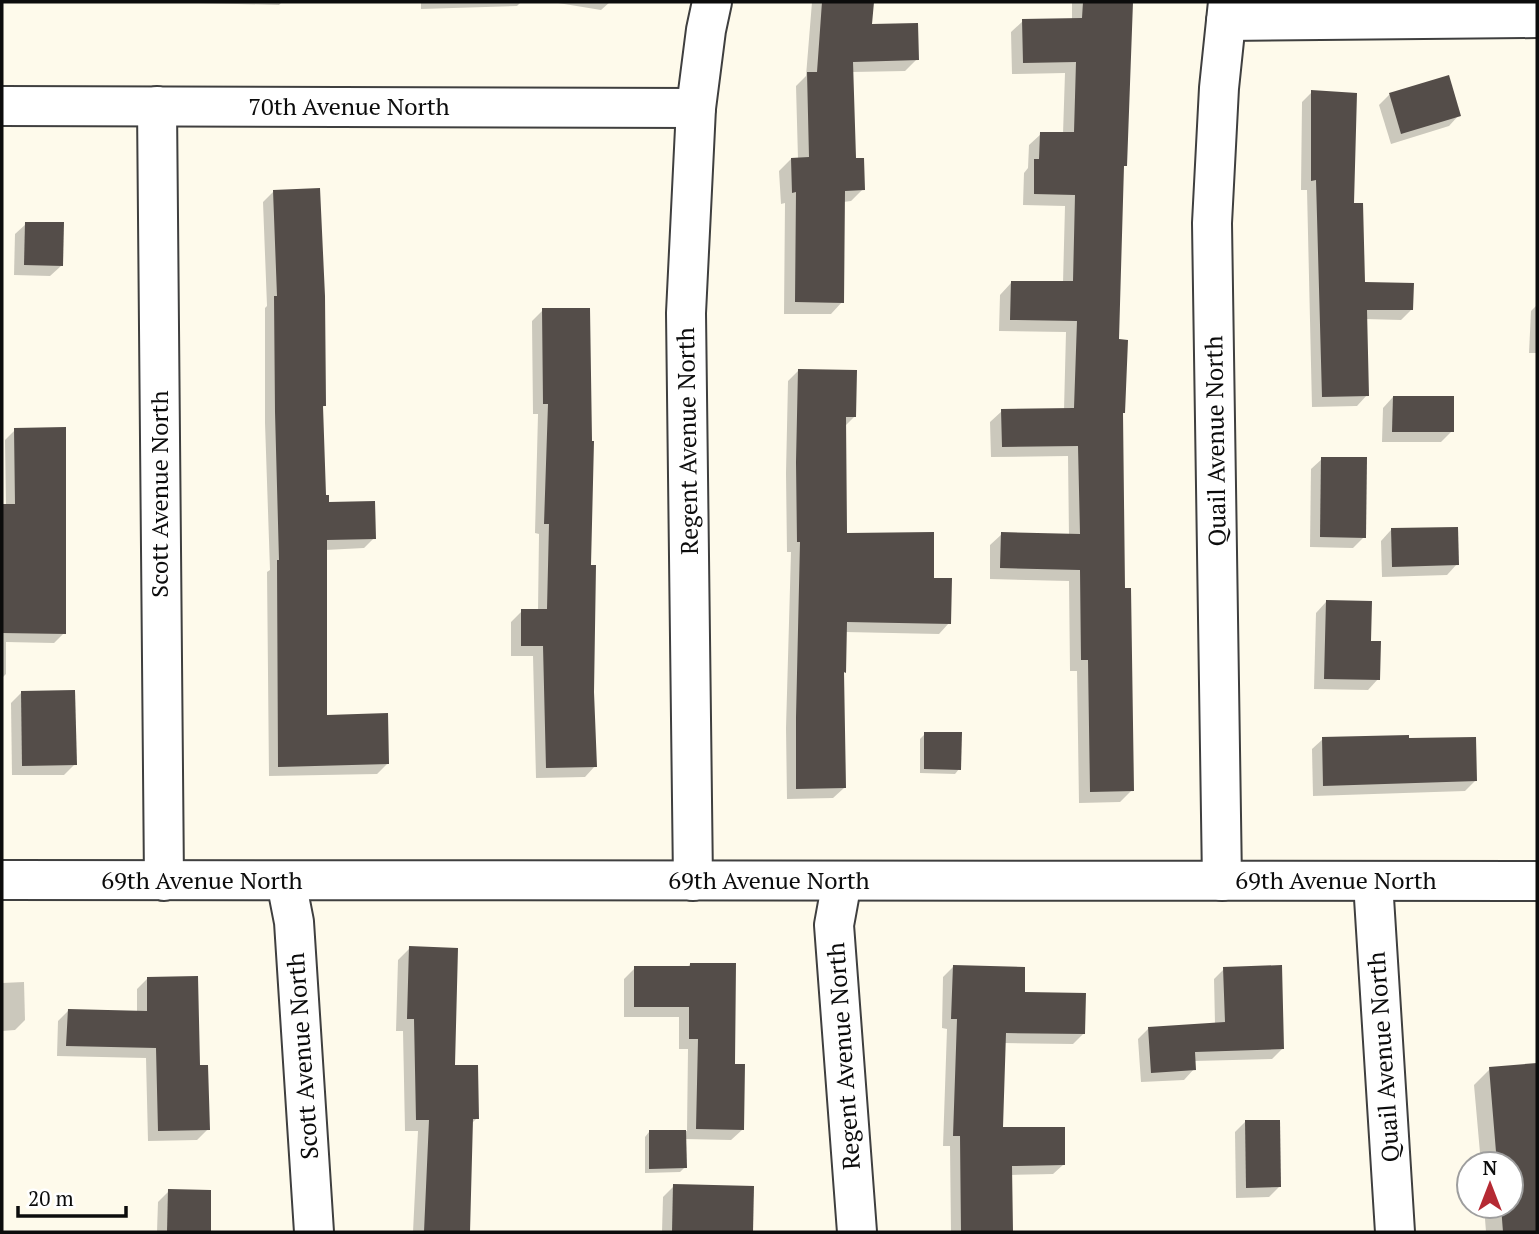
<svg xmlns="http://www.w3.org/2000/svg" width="1539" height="1234" font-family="'PT Serif',serif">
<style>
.shadow{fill:#0003}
.building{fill:#544d49}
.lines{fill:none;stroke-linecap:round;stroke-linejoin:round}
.minor-casing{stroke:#3f3f3f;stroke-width:42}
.tertiary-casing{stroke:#3f3f3f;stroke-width:42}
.minor{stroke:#fff;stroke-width:38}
.tertiary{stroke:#fff;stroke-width:38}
.labels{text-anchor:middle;stroke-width:7;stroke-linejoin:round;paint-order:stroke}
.street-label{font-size:24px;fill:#0c0c0c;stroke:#fff}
</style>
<rect width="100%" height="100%" fill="#fefaeb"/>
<!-- shadow -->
<g class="shadow">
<path d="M 160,2 L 282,2 L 279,5 Z"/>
<path d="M 339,2 L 521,2 L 517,6 L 421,9 L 421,3 Z"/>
<path d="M 552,2 L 610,2 L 601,10 Z"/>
<path d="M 812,2 L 872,2 L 871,26 L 917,59 L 905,71 L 852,72 L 855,159 L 863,189 L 851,201 L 843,202 L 842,302 L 831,314 L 784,314 L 785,203 L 781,204 L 779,171 L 791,159 L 798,159 L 796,86 L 806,76 Z"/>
<path d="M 1072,2 L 1131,2 L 1125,165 L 1122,168 L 1118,341 L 1122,414 L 1123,590 L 1132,790 L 1120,802 L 1079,803 L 1077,671 L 1070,671 L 1069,581 L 990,579 L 990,545 L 1002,534 L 1069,536 L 1068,456 L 991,457 L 990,422 L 1002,411 L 1064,410 L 1066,332 L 999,331 L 1000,295 L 1011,283 L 1063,283 L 1065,206 L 1023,205 L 1024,173 L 1028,168 L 1029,145 L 1041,134 L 1063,134 L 1065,73 L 1012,74 L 1011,32 L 1023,21 L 1072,20 Z"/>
<path d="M 1447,77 L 1459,115 L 1449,126 L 1391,144 L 1379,105 L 1389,95 Z"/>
<path d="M 1312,92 L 1353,205 L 1363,284 L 1411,310 L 1401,320 L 1365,319 L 1367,395 L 1357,406 L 1312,407 L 1307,190 L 1301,190 L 1302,102 Z"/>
<path d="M 274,191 L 324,406 L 321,408 L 324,496 L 327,504 L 374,538 L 364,548 L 325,550 L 325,717 L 387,764 L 377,774 L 269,776 L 267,572 L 270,570 L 265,423 L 265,308 L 267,306 L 263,202 Z"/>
<path d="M 26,224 L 61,266 L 50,276 L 14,275 L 15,234 Z"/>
<path d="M 1537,305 L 1537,353 L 1529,353 L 1531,311 Z"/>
<path d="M 543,310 L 589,567 L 595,766 L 585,777 L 536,778 L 533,656 L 511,656 L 511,622 L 522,611 L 538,611 L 539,534 L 535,533 L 538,414 L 533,414 L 532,321 Z"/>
<path d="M 799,370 L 855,416 L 844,427 L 846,535 L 932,580 L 949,623 L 939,634 L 845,632 L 845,672 L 842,674 L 844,788 L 833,798 L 787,799 L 786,728 L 791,552 L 787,552 L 786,473 L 788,381 Z"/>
<path d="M 1393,397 L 1452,431 L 1441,442 L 1382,442 L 1383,408 Z"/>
<path d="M 15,430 L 64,633 L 54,643 L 6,642 L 6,674 L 2,678 L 2,506 L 6,506 L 5,440 Z"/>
<path d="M 1322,459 L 1364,537 L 1353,548 L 1310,547 L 1311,469 Z"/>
<path d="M 1391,530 L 1457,564 L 1447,575 L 1382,577 L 1381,541 Z"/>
<path d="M 1326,602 L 1370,642 L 1378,679 L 1368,690 L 1314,689 L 1316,613 Z"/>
<path d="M 22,692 L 75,764 L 64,775 L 12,775 L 11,703 Z"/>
<path d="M 925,734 L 959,769 L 955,774 L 920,773 L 920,739 Z"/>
<path d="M 1323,739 L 1475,781 L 1465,791 L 1313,796 L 1312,749 Z"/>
<path d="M 410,948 L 453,1067 L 477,1118 L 471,1124 L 468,1231 L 508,1232 L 413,1232 L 418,1131 L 405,1131 L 403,1031 L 396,1031 L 398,960 Z"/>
<path d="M 690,964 L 734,1066 L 742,1130 L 731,1140 L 685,1139 L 685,1167 L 680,1172 L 645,1173 L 645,1137 L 649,1132 L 687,1131 L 688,1049 L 679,1049 L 679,1017 L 624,1017 L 624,979 L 635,968 L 687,968 Z"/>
<path d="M 953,967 L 1023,993 L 1084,1033 L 1073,1044 L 1004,1043 L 1001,1129 L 1064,1164 L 1053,1174 L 1010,1175 L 1011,1232 L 951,1232 L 950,1146 L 943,1146 L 947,1029 L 942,1028 L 943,977 Z"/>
<path d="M 1224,969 L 1282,1049 L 1272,1059 L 1194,1061 L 1194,1069 L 1184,1080 L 1141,1082 L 1138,1039 L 1148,1029 L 1215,1024 L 1214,979 Z"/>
<path d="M 147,979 L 198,1067 L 208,1129 L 197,1140 L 148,1141 L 146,1058 L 57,1056 L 58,1021 L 68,1011 L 137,1013 L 137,989 Z"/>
<path d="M 24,982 L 25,1020 L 15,1030 L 2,1031 L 2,983 Z"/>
<path d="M 1537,1064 L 1537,1232 L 1486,1232 L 1484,1206 L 1511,1206 L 1511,1164 L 1481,1164 L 1474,1085 L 1490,1069 Z"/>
<path d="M 1246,1121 L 1279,1187 L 1269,1197 L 1236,1198 L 1235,1132 Z"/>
<path d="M 674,1186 L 753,1188 L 751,1232 L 662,1232 L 663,1197 Z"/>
<path d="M 169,1191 L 209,1192 L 209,1232 L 157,1232 L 158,1202 Z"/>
</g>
<!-- building -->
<g class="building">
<path d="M 822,2 L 874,2 L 872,24 L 918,23 L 919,60 L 853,62 L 856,158 L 864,158 L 865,190 L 845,191 L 844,303 L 795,302 L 796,192 L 792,193 L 791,158 L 809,157 L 807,72 L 817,72 Z"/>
<path d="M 1083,2 L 1133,2 L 1127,166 L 1124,166 L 1119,339 L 1128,340 L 1125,413 L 1123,413 L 1125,588 L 1131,588 L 1134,791 L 1090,792 L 1088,660 L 1081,660 L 1080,570 L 1000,568 L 1001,532 L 1080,534 L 1078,446 L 1002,447 L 1001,409 L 1074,408 L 1077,321 L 1010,320 L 1011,281 L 1073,281 L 1075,195 L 1034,194 L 1034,159 L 1039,159 L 1040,132 L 1074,132 L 1076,62 L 1023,63 L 1022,19 L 1082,18 Z"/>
<path d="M 1449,75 L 1461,116 L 1401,134 L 1389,93 Z"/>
<path d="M 1311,90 L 1357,93 L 1354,203 L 1363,203 L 1365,282 L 1414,283 L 1413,310 L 1367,310 L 1369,396 L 1322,397 L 1316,180 L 1311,181 Z"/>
<path d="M 320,188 L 325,296 L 326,406 L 323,406 L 326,495 L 329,495 L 329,502 L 375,501 L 376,539 L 327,540 L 327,715 L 388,713 L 389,764 L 278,767 L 277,560 L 279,560 L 275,412 L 274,296 L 277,296 L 273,190 Z"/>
<path d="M 25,222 L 64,222 L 63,266 L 24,265 Z"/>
<path d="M 542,308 L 590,308 L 592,441 L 594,441 L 591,565 L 596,565 L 594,692 L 597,767 L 546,768 L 543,646 L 521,646 L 521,609 L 547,609 L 549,524 L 544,524 L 548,404 L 543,404 Z"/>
<path d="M 798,369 L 857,370 L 856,417 L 846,417 L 847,533 L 934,532 L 934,578 L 952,578 L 951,624 L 847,622 L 846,673 L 844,672 L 846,788 L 796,789 L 796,717 L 800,542 L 797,542 L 796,462 Z"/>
<path d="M 1393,396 L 1454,396 L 1454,432 L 1392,432 Z"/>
<path d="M 66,427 L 66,634 L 2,633 L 2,504 L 15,504 L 14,428 Z"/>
<path d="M 1321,457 L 1367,457 L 1366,538 L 1320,537 Z"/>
<path d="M 1458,527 L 1459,565 L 1392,567 L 1391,528 Z"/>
<path d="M 1326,600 L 1372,601 L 1371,641 L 1381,641 L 1380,680 L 1324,679 Z"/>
<path d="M 75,690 L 77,765 L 22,766 L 21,691 Z"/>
<path d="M 924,732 L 962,732 L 961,770 L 924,769 Z"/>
<path d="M 1409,735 L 1409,738 L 1476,737 L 1477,781 L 1323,786 L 1322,737 Z"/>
<path d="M 409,946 L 458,948 L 455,1065 L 478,1065 L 479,1119 L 473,1119 L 470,1232 L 424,1232 L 429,1120 L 416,1120 L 414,1019 L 407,1019 Z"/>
<path d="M 690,963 L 736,963 L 735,1064 L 745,1064 L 744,1130 L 696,1129 L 698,1039 L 689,1039 L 689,1007 L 634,1007 L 634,966 L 690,966 Z"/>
<path d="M 953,965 L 1025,967 L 1025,992 L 1086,993 L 1085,1034 L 1006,1033 L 1003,1127 L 1065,1127 L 1065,1165 L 1012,1166 L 1013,1232 L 961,1232 L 960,1136 L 953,1136 L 957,1019 L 951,1019 Z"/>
<path d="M 1282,965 L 1284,1049 L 1195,1052 L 1196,1070 L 1151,1073 L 1148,1027 L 1225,1022 L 1223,967 Z"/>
<path d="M 198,976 L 200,1065 L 208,1065 L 210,1130 L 158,1131 L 156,1048 L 66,1046 L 68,1009 L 147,1011 L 147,977 Z"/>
<path d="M 1537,1063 L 1537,1232 L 1503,1232 L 1501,1206 L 1511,1206 L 1511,1164 L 1497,1164 L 1489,1067 Z"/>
<path d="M 1245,1120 L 1280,1120 L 1281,1187 L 1246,1188 Z"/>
<path d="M 649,1130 L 686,1130 L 687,1168 L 649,1169 Z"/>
<path d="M 673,1184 L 754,1186 L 753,1232 L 672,1232 Z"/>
<path d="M 168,1189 L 211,1190 L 211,1232 L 167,1232 Z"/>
</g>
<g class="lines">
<defs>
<g id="minor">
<path d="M 1226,21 L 1537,18"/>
<path d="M 2,106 L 696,108"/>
<path d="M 157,106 L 164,881"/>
<path d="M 286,881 L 294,922 L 314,1232"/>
<path d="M 693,881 L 686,313 L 696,108 L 706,30 L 712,2"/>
<path d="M 842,881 L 834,925 L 857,1232"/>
<path d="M 1222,881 L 1212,223 L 1219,88 L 1228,2"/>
<path d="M 1373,882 L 1395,1232"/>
</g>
<path id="tertiary" d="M 2,880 L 1537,881"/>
</defs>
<!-- minor casing -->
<use href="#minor" class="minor-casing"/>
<!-- tertiary casing -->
<use href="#tertiary" class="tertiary-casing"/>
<!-- minor -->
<use href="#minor" class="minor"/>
<!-- tertiary -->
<use href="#tertiary" class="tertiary"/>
</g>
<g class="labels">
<!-- street labels -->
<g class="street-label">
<text x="349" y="115">70th Avenue North</text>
<text transform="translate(688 441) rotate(-91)" y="8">Regent Avenue North</text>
<text transform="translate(1216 441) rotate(-91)" y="8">Quail Avenue North</text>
<text transform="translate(160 494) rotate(-90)" y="8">Scott Avenue North</text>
<text x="202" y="889">69th Avenue North</text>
<text x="769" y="889">69th Avenue North</text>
<text x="1336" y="889">69th Avenue North</text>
<text transform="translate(303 1056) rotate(-94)" y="8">Scott Avenue North</text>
<text transform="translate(844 1056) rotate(-94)" y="8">Regent Avenue North</text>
<text transform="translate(1384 1057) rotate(-94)" y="8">Quail Avenue North</text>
</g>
</g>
<!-- border -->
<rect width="1539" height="1234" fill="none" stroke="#0c0c0c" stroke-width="7"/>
<!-- north arrow -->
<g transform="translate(1490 1185)"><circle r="33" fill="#ffffff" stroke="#9e9e9e" stroke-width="2"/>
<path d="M0-5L12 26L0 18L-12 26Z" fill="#b52a33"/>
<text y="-10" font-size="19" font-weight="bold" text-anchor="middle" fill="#0c0c0c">N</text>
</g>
<!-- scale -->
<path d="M18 1206v10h108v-10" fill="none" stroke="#0c0c0c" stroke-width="3.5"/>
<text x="28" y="1206" font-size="21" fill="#0c0c0c" stroke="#ffffff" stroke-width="5" paint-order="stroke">20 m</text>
</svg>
